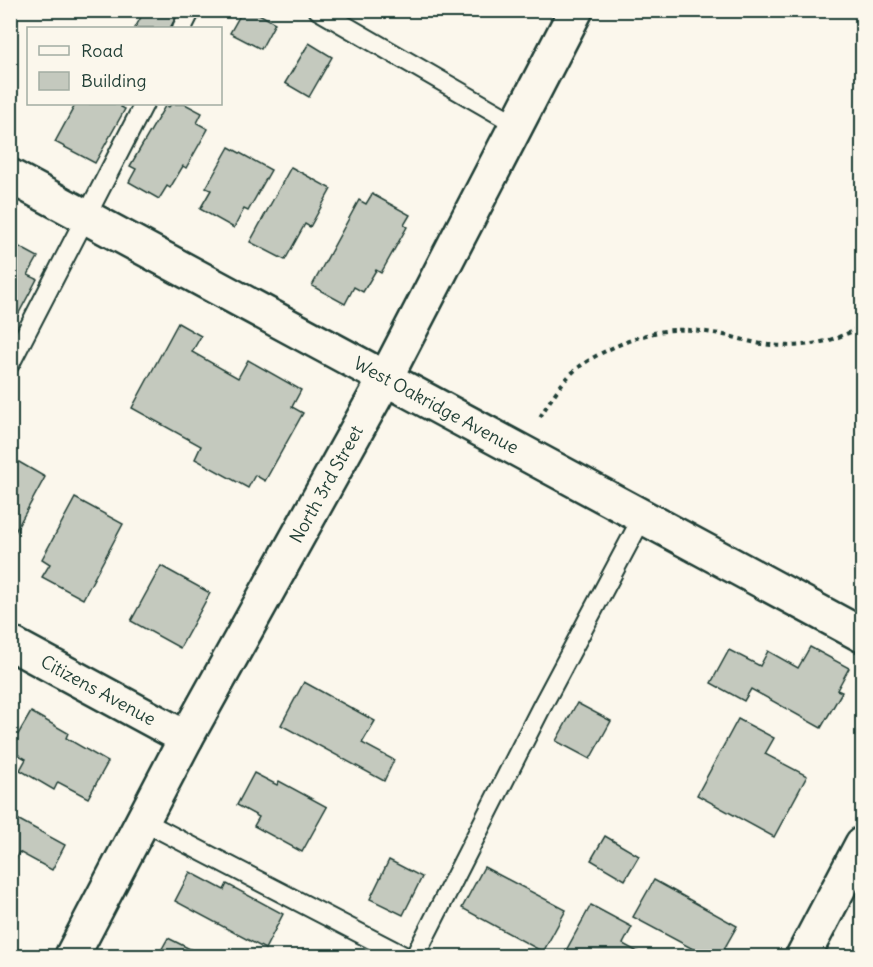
<svg xmlns="http://www.w3.org/2000/svg" width="873" height="967" font-family="Delius,sans-serif">
<style>
.building{fill:#c4c9be;stroke:#1f3d34;stroke-width:1.5}
.lines{fill:none;stroke-linecap:round;stroke-linejoin:round}
.service-casing{stroke:#1f3d34;stroke-width:22}
.minor-casing{stroke:#1f3d34;stroke-width:38}
.primary-casing{stroke:#1f3d34;stroke-width:38}
.path{stroke:#1f3d34;stroke-width:4;stroke-dasharray:4.5 4.5;stroke-linecap:butt}
.service{stroke:#fbf7ec;stroke-width:18}
.minor{stroke:#fbf7ec;stroke-width:33}
.primary{stroke:#fbf7ec;stroke-width:33}
.labels{text-anchor:middle;stroke-width:4.5;stroke-linejoin:round;paint-order:stroke}
.street-label{font-size:18px;fill:#1f3d34;stroke:#fbf7ec}
</style>
<rect width="100%" height="100%" fill="#fbf7ec"/>
<filter id="ink" filterUnits="userSpaceOnUse"><feTurbulence type="fractalNoise" baseFrequency=".0167" numOctaves="2"/><feDisplacementMap in="SourceGraphic" scale="12" xChannelSelector="R" yChannelSelector="G"/><feConvolveMatrix kernelMatrix="1 2 1 2 8 2 1 2 1" color-interpolation-filters="sRGB"/></filter>
<g filter="url(#ink)">
<!-- building -->
<g class="building">
<path d="M 145,10 L 180,10 L 170,28 L 135,28 Z"/>
<path d="M 243,10 L 252,10 L 275,23 L 261,49 L 230,33 Z"/>
<path d="M 309,43 L 332,57 L 309,97 L 285,83 Z"/>
<path d="M 73,104 L 123,104 L 121,107 L 125,109 L 95,163 L 55,142 L 75,105 Z"/>
<path d="M 171,104 L 185,104 L 202,113 L 197,123 L 208,129 L 186,168 L 183,166 L 170,188 L 167,186 L 159,199 L 129,182 L 136,169 L 130,166 L 165,106 L 169,107 Z"/>
<path d="M 229,147 L 271,170 L 248,211 L 244,209 L 234,228 L 200,209 L 211,190 L 206,188 Z"/>
<path d="M 291,167 L 331,189 L 310,227 L 305,224 L 285,260 L 250,242 Z"/>
<path d="M 372,194 L 410,215 L 404,225 L 407,227 L 381,273 L 376,270 L 363,292 L 354,287 L 345,304 L 312,286 L 359,200 L 366,204 Z"/>
<path d="M 10,242 L 38,257 L 28,275 L 37,279 L 12,326 L 10,326 Z"/>
<path d="M 178,323 L 201,336 L 192,352 L 238,378 L 248,360 L 301,390 L 292,407 L 303,413 L 265,481 L 255,475 L 248,488 L 195,459 L 201,446 L 132,408 Z"/>
<path d="M 12,458 L 45,477 L 10,541 L 10,462 Z"/>
<path d="M 75,498 L 123,524 L 83,599 L 42,577 L 50,564 L 42,559 Z"/>
<path d="M 161,566 L 210,593 L 180,648 L 131,621 Z"/>
<path d="M 810,647 L 849,668 L 837,690 L 842,692 L 821,728 L 751,689 L 744,701 L 711,683 L 729,650 L 760,666 L 768,651 L 798,668 Z"/>
<path d="M 304,682 L 375,721 L 362,743 L 394,760 L 384,781 L 281,725 Z"/>
<path d="M 577,703 L 611,721 L 590,759 L 556,741 Z"/>
<path d="M 31,712 L 68,733 L 66,738 L 108,762 L 88,798 L 58,782 L 54,790 L 20,770 L 26,759 L 10,750 L 10,748 Z"/>
<path d="M 738,719 L 774,738 L 765,754 L 807,776 L 774,837 L 697,795 Z"/>
<path d="M 254,773 L 277,785 L 279,781 L 327,807 L 302,852 L 254,826 L 259,817 L 237,805 Z"/>
<path d="M 10,815 L 65,845 L 52,870 L 19,852 L 14,862 L 10,860 Z"/>
<path d="M 605,836 L 639,856 L 625,880 L 591,860 Z"/>
<path d="M 389,860 L 422,877 L 403,915 L 370,899 Z"/>
<path d="M 484,867 L 566,910 L 543,952 L 462,908 Z"/>
<path d="M 190,872 L 224,890 L 227,884 L 283,914 L 265,949 L 175,901 Z"/>
<path d="M 654,880 L 737,926 L 720,956 L 706,956 L 633,917 Z"/>
<path d="M 591,905 L 632,927 L 623,944 L 645,956 L 563,956 Z"/>
<path d="M 168,938 L 204,956 L 158,956 Z"/>
</g>
<g class="lines">
<defs>
<g id="service">
<path d="M 318,10 L 516,124"/>
<path d="M 182,28 L 191,10"/>
<path d="M 10,364 L 144,104"/>
<path d="M 143,821 L 404,956"/>
<path d="M 415,956 L 541,708 L 642,518"/>
</g>
<g id="minor">
<path id="s1" d="M 10,176 L 862,635"/>
<path id="s2" d="M 10,643 L 186,738"/>
<path id="s3" d="M 72,956 L 186,738 L 385,379 L 576,10"/>
</g>
<path id="primary" d="M 803,956 L 862,844"/>
</defs>
<!-- service casing -->
<use href="#service" class="service-casing"/>
<!-- minor casing -->
<use href="#minor" class="minor-casing"/>
<!-- primary casing -->
<use href="#primary" class="primary-casing"/>
<!-- path -->
<path class="path" d="M 540,417 C 551,399 563,379 579,367 C 601,350 649,330 676,330 C 688,329 701,331 713,333 C 729,335 745,341 762,344 C 797,349 831,344 862,326"/>
<!-- service -->
<use href="#service" class="service"/>
<!-- minor -->
<use href="#minor" class="minor"/>
<!-- primary -->
<use href="#primary" class="primary"/>
</g>
</g>
<g class="labels">
<!-- street labels -->
<g class="street-label">
<text dy="6" stroke="none"><textPath href="#s1" startOffset="484">West Oakridge Avenue</textPath></text>
<text dy="6" stroke="none"><textPath href="#s3" startOffset="536">North 3rd Street</textPath></text>
<text dy="6" stroke="none"><textPath href="#s2" startOffset="100">Citizens Avenue</textPath></text>
</g>
</g>
<!-- margin -->
<rect width="873" height="967" fill="none" stroke="#fbf7ec" stroke-width="36"/>
<rect x="18" y="18" width="837" height="931" fill="none" stroke="#1f3d34" stroke-width="2" filter="url(#ink)"/>
<!-- legend -->
<rect x="27" y="27" width="195" height="78" fill="#fbf7ec" stroke="#a3ada2" stroke-width="1.5"/>
<rect x="39" y="46" width="30" height="9" fill="#fbf7ec" stroke="#a3ada2" stroke-width="1.5"/>
<text x="81" y="57" font-size="18" fill="#1f3d34">Road</text>
<rect x="39" y="72" width="30" height="18" fill="#c4c9be" stroke="#a3ada2" stroke-width="1.5"/>
<text x="81" y="87" font-size="18" fill="#1f3d34">Building</text>
</svg>
